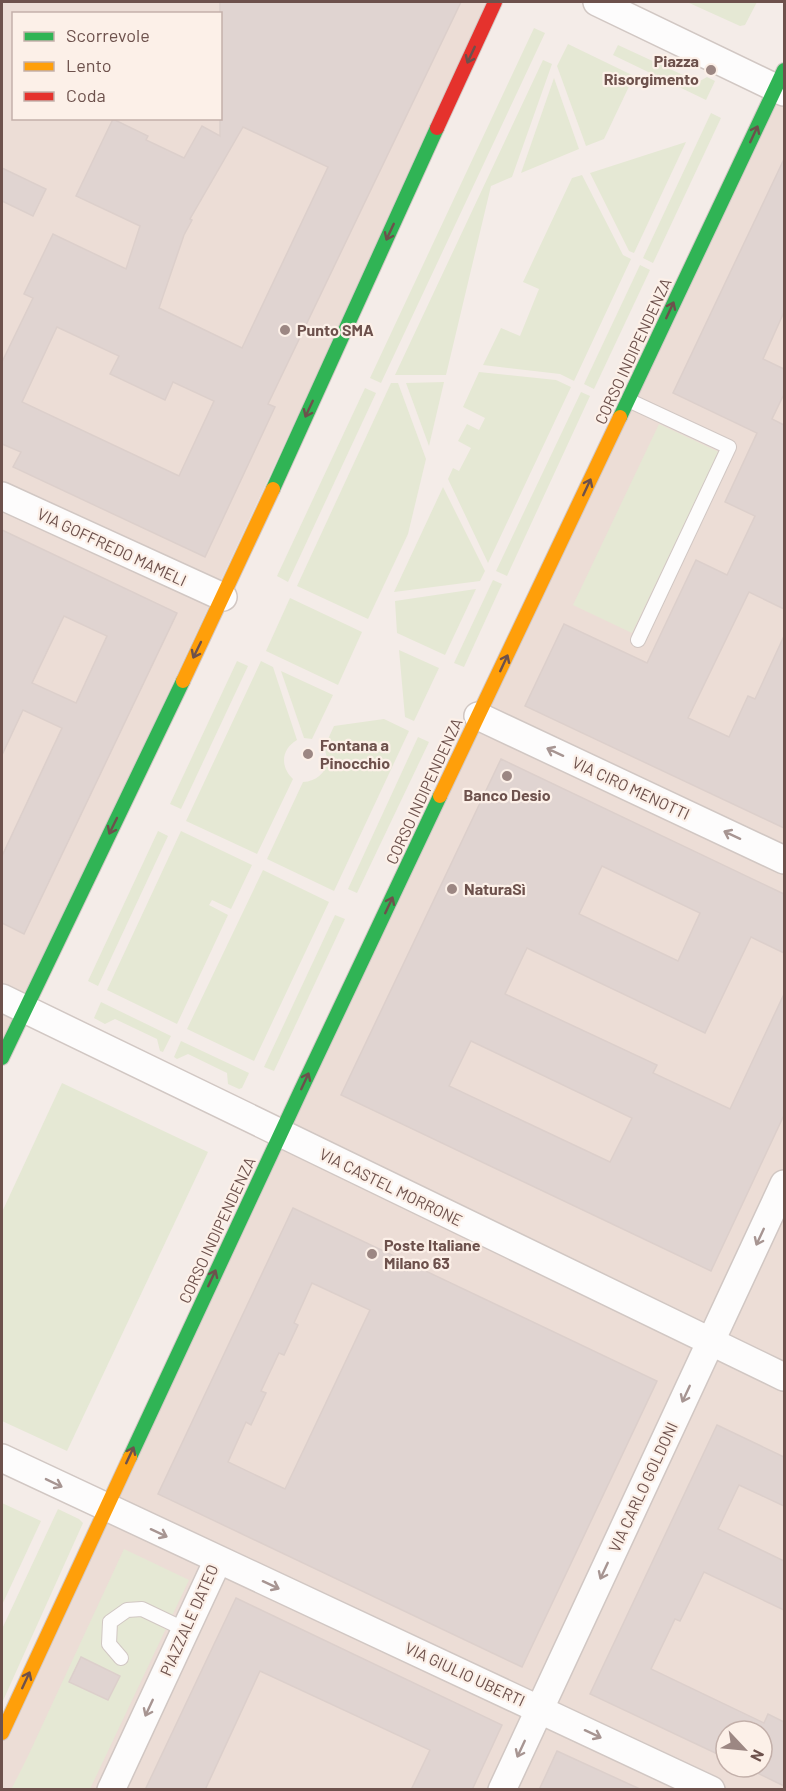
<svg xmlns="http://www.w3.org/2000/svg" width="786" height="1791" font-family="Barlow,sans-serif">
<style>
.residential{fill:#ecddd6;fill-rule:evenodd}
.green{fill:#e5e8d4}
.building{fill:#e0d4d1;stroke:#dccfcb;stroke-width:1.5;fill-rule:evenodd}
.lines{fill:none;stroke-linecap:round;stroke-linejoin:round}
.lane-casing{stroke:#d1c7c3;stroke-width:16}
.street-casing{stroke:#d1c7c3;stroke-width:30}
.fast-casing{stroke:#d2c8c5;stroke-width:16}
.slow-casing{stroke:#d2c8c5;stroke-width:16}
.jam-casing{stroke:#d2c8c5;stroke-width:16}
.lane{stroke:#fdfcfc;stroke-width:14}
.street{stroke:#fdfcfc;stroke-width:27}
.fast{stroke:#30b455;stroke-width:14}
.slow{stroke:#ff9f0a;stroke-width:14}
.jam{stroke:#e5322d;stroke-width:14}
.oneway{stroke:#6d514c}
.oneway2{stroke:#a79592}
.poi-dot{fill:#9c8783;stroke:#fcf0e8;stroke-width:2}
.labels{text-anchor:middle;stroke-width:4.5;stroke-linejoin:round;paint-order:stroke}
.poi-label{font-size:16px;font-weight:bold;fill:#6d514c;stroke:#fcf0e8;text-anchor:start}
.street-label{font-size:16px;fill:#6d514c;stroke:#fcf0e8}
</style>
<rect width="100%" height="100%" fill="#f4ece8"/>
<!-- residential -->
<g class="residential">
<path d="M 2,2 L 491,2 L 2,1049 ZM 14,14 L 220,14 L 220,118 L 14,118 Z"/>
<path d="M 784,81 L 784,1789 L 2,1790 L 2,1743 ZM 726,1731 L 762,1731 L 762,1767 L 726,1767 Z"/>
</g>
<!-- green -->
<g class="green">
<path d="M 687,2 L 757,2 L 745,25 L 740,26 Z"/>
<path d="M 534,28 L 545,33 L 381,383 L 370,378 Z"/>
<path d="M 568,44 L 634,76 L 604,139 L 586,146 L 557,66 Z"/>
<path d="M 618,45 L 698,82 L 707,77 L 715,81 L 706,100 L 613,55 Z"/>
<path d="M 543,60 L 552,64 L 512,177 L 491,186 L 446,375 L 395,375 Z"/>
<path d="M 554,78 L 579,149 L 521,173 Z"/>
<path d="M 711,113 L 721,118 L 653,263 L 643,258 Z"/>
<path d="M 686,142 L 634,253 L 629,251 L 590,173 Z"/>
<path d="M 582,175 L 623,255 L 631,259 L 574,381 L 560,374 L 483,365 L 501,328 L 520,336 L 539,289 L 523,282 L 572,178 Z"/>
<path d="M 640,265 L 650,270 L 594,389 L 584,384 Z"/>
<path d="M 479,372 L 556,380 L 571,387 L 488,563 L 448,479 L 453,468 L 459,471 L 471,448 L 458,441 L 467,424 L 479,430 L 485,418 L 463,407 Z"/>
<path d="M 444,382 L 429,446 L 406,383 Z"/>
<path d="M 391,383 L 398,383 L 426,459 L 408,534 L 368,619 L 297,586 Z"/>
<path d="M 365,388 L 376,393 L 288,582 L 277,576 Z"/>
<path d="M 581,392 L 590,396 L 507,576 L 496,571 Z"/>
<path d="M 659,424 L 719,452 L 632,633 L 573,605 Z"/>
<path d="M 443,487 L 485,571 L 480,581 L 394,592 Z"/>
<path d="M 493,580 L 502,584 L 464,667 L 454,663 Z"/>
<path d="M 476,589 L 445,655 L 397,633 L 395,601 Z"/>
<path d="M 290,598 L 362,632 L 338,685 L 266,651 Z"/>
<path d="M 399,650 L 439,668 L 414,721 L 405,717 Z"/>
<path d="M 237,661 L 248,666 L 181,809 L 170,804 Z"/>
<path d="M 261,661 L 273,667 L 297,740 C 281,749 280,767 293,779 L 257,854 L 186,821 Z"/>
<path d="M 281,671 L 333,695 L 312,739 L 304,738 Z"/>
<path d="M 384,719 L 409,731 L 334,891 L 267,859 L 303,782 C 322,781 332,765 324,748 L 334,726 Z"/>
<path d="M 418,737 L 429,742 L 357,893 L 348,889 Z"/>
<path d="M 158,831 L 168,836 L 98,986 L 88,981 Z"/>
<path d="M 181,831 L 252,865 L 231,909 L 212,900 L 209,905 L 228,915 L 177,1024 L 107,990 Z"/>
<path d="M 263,870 L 329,902 L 254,1061 L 187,1029 Z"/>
<path d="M 335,915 L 345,919 L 274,1071 L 264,1067 Z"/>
<path d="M 101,1002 L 171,1036 L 163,1052 L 160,1051 L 157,1039 L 115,1019 L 105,1024 L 94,1018 Z"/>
<path d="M 181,1041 L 249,1073 L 242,1088 L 239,1089 L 228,1084 L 227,1073 L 188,1054 L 177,1059 L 174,1057 Z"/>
<path d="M 62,1083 L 208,1152 L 67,1451 L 2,1421 L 2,1212 Z"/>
<path d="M 2,1503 L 41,1521 L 2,1605 Z"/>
<path d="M 58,1509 L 79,1519 L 83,1523 L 2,1703 L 2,1629 Z"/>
<path d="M 124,1549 L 189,1580 L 90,1789 L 11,1790 L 28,1756 Z"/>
</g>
<!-- building -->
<g class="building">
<path d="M 220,2 L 461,2 L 268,404 L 275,407 L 205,557 L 13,467 L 21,452 L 2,444 L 2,446 L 2,362 L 33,298 L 24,294 L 53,234 L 126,269 L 140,226 L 76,196 L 113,119 L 148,136 L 146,140 L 184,158 L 202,126 L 220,136 ZM 243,127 L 328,167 L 242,348 L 159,308 L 184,235 L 192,220 L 190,219 ZM 57,327 L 119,356 L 110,374 L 165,400 L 173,382 L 214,401 L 179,476 L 22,402 Z"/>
<path d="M 784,159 L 784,312 L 763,359 L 784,369 L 784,394 L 772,419 L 784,425 L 784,609 L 749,592 L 688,718 L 729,737 L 748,696 L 755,699 L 784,636 L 784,828 L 525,706 L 564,624 L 647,663 L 696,560 L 727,575 L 755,516 L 725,502 L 757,433 L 673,393 Z"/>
<path d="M 2,168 L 46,189 L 33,216 L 2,201 Z"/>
<path d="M 2,530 L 177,613 L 24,934 L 2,923 L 2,856 L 62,728 L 23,710 L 2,755 ZM 64,616 L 107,636 L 76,703 L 32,683 Z"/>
<path d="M 501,759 L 784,894 L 784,953 L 751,937 L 705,1033 L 527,948 L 505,994 L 657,1065 L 653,1073 L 730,1109 L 784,994 L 784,1115 L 711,1271 L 341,1095 ZM 602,866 L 700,913 L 678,961 L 579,914 ZM 471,1041 L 632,1118 L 610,1162 L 449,1086 Z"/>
<path d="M 293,1208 L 657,1381 L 522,1667 L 158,1494 ZM 312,1283 L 370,1310 L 285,1489 L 228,1462 L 246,1422 L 251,1425 L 266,1393 L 261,1391 L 279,1353 L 284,1355 L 298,1325 L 294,1323 Z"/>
<path d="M 717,1425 L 784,1457 L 784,1506 L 739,1485 L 718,1529 L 784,1561 L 784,1610 L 704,1572 L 680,1621 L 675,1619 L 651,1669 L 764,1723 L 768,1714 L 784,1722 L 784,1786 L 745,1767 L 762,1767 L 762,1731 L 726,1731 L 726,1758 L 590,1694 Z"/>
<path d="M 236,1598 L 502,1725 L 472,1790 L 411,1790 L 430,1750 L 260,1671 L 205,1790 L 145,1790 Z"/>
<path d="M 81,1657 L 120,1676 L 108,1700 L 69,1682 Z"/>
<path d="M 557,1751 L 642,1790 L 539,1790 Z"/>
</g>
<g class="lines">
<defs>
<g id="lane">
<path d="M 628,400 L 729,447 L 638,640"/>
<path d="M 121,1658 L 109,1644 L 110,1622 L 127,1610 L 142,1609 L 186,1630"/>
</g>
<g id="street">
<path d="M 597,2 L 784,92"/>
<path d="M 2,496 L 223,597"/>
<path d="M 478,716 L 784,860"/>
<path d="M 2,998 L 784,1377"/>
<path d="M 2,1458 L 711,1790"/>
<path d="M 111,1790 L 218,1560"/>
<path d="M 502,1790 L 784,1184"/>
</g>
<g id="fast">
<path d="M 620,417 L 784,70"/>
<path d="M 273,489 L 437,128"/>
<path d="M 2,1058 L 183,681"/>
<path d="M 130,1457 L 301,1090 L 440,796"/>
</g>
<g id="slow">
<path d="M 183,681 L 273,489"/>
<path d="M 440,796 L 620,417"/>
<path d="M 2,1733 L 130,1457"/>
</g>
<path id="jam" d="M 437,128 L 495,2"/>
</defs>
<!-- lane casing -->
<use href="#lane" class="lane-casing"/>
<!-- street casing -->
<use href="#street" class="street-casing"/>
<!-- fast casing -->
<use href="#fast" class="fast-casing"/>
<!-- slow casing -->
<use href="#slow" class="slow-casing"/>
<!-- jam casing -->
<use href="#jam" class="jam-casing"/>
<!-- lane -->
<use href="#lane" class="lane"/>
<!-- street -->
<use href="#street" class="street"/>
<!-- fast -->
<use href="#fast" class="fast"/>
<!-- slow -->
<use href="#slow" class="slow"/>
<!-- jam -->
<use href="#jam" class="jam"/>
</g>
<!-- one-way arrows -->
<defs><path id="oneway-shaft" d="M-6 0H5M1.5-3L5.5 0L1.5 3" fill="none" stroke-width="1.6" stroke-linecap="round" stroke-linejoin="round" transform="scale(1.5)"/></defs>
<g class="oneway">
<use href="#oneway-shaft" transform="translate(471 55) rotate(115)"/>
<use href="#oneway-shaft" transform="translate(754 134) rotate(-65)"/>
<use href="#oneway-shaft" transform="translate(390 232) rotate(115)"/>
<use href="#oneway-shaft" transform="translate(670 310) rotate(-65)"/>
<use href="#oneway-shaft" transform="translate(309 409) rotate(115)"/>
<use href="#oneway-shaft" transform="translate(587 487) rotate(-65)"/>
<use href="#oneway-shaft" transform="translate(197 650) rotate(116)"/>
<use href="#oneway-shaft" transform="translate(504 663) rotate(-65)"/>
<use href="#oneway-shaft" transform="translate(113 826) rotate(116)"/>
<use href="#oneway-shaft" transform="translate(389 905) rotate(-65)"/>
<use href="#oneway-shaft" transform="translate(305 1081) rotate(-65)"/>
<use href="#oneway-shaft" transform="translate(212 1278) rotate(-65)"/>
<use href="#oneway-shaft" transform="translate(130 1455) rotate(-65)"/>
<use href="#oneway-shaft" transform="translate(26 1680) rotate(-65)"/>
</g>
<g class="oneway2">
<use href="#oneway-shaft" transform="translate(555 752) rotate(-155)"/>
<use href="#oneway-shaft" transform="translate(732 835) rotate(-155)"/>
<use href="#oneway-shaft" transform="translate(760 1237) rotate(115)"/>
<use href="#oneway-shaft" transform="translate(686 1394) rotate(115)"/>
<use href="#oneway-shaft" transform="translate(54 1483) rotate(26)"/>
<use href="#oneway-shaft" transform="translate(159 1533) rotate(25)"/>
<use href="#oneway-shaft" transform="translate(604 1571) rotate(115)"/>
<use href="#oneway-shaft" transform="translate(271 1585) rotate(25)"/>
<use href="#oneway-shaft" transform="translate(149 1708) rotate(115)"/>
<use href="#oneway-shaft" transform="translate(593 1734) rotate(25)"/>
<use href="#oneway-shaft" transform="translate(521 1749) rotate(115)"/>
</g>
<!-- markers -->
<g class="poi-dot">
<circle cx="711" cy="70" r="6"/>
<circle cx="285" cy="330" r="6"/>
<circle cx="308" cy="754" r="6"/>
<circle cx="507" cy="776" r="6"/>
<circle cx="452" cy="889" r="6"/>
<circle cx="372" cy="1254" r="6"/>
</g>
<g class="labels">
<!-- poi labels -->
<g class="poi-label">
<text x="699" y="67" text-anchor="end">Piazza<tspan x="699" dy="18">Risorgimento</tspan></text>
<text x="297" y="336">Punto SMA</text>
<text x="320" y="751">Fontana a<tspan x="320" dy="18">Pinocchio</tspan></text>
<text x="507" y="801" text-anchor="middle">Banco Desio</text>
<text x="464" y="895">NaturaSì</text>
<text x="384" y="1251">Poste Italiane<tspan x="384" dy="18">Milano 63</tspan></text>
</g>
<!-- street labels -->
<g class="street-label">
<text transform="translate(633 351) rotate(-65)" y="6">CORSO INDIPENDENZA</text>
<text transform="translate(112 547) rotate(25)" y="6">VIA GOFFREDO MAMELI</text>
<text transform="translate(631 788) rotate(25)" y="6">VIA CIRO MENOTTI</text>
<text transform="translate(424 791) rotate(-65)" y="6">CORSO INDIPENDENZA</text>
<text transform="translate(391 1187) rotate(26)" y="6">VIA CASTEL MORRONE</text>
<text transform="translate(217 1230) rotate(-65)" y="6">CORSO INDIPENDENZA</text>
<text transform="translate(643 1487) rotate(-65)" y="6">VIA CARLO GOLDONI</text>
<text transform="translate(189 1620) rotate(-66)" y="6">PIAZZALE DATEO</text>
<text transform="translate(465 1674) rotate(25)" y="6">VIA GIULIO UBERTI</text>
</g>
</g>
<!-- border -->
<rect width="786" height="1791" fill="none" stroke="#6d514c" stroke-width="6"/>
<!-- legend -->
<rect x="12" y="12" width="210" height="108" fill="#fcf0e8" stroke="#c3b0aa" stroke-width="1.5"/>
<rect x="24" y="32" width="30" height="9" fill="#30b455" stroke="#c3b0aa" stroke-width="1.5"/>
<text x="66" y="42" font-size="18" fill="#6d514c">Scorrevole</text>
<rect x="24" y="62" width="30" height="9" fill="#ff9f0a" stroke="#c3b0aa" stroke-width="1.5"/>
<text x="66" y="72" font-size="18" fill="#6d514c">Lento</text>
<rect x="24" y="92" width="30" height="9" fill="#e5322d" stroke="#c3b0aa" stroke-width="1.5"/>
<text x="66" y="102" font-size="18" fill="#6d514c">Coda</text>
<!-- north arrow -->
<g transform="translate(744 1749) rotate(116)"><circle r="28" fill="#fcf0e8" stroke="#c3b0aa" stroke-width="1.5"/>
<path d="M0-4.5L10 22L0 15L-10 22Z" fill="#9c8783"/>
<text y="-9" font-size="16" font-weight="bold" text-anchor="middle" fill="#6d514c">N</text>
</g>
</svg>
